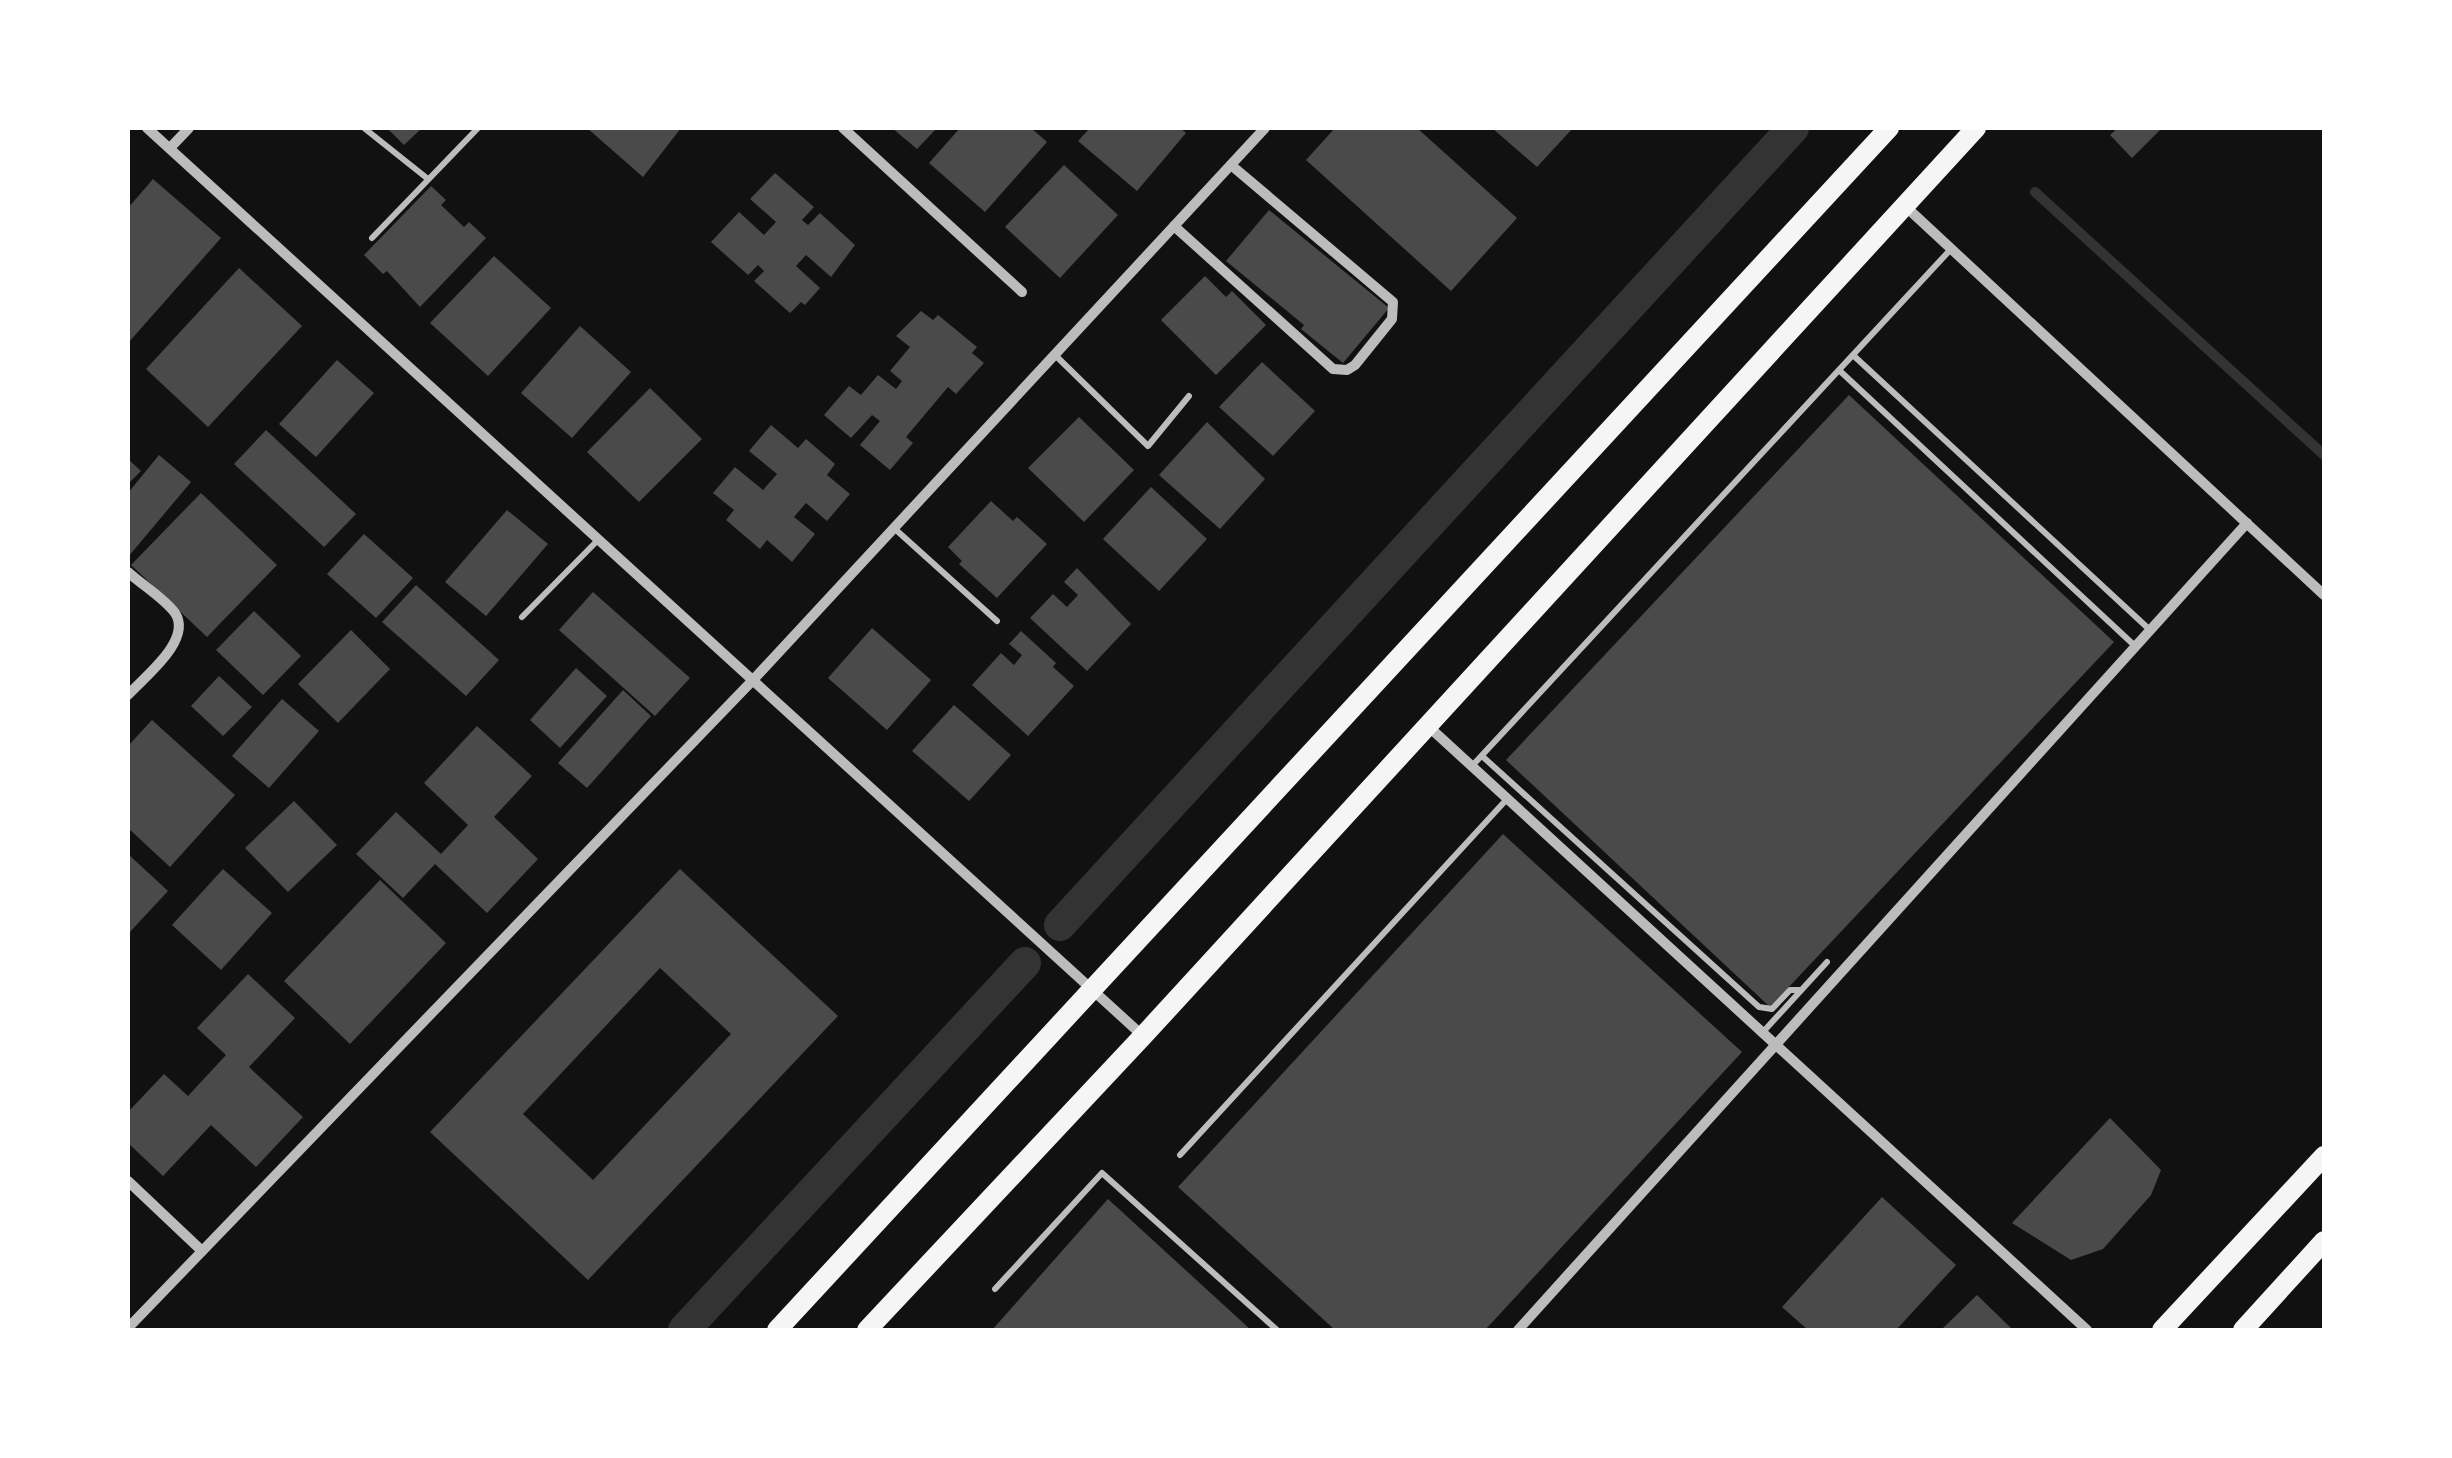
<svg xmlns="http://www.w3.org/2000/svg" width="2452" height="1458" font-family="'Fira Sans',sans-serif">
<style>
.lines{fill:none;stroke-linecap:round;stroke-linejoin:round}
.stream{stroke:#333;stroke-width:10}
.canal{stroke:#333;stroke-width:32}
.building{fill:#4a4a4a;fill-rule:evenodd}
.service{stroke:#bcbcbc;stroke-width:6}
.minor{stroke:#bcbcbc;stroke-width:10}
.secondary{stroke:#f5f5f5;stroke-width:20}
.primary{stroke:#f5f5f5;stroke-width:20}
</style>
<rect width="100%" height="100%" fill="#111"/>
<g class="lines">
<!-- stream -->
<path class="stream" d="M 2035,192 L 2324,455"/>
<!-- canal -->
<g class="canal">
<path d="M 1060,925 L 1793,128"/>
<path d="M 684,1330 L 1025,963"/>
</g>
</g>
<!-- building -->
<g class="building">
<path d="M 387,128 L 422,128 L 404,145 Z"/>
<path d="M 587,128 L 681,128 L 643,177 Z"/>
<path d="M 892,128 L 937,128 L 917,149 Z"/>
<path d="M 960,128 L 1031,128 L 1047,142 L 985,212 L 929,163 Z"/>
<path d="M 1090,128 L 1180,128 L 1186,133 L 1137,191 L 1078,141 Z"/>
<path d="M 1335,128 L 1417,128 L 1517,218 L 1451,291 L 1306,160 Z"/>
<path d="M 1492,128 L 1573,128 L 1537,167 Z"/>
<path d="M 2118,128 L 2158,128 L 2160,130 L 2132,158 L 2110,135 Z"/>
<path d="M 1064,165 L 1118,215 L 1060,278 L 1005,227 Z"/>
<path d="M 775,173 L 814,207 L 802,220 L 808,225 L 820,213 L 855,245 L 831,277 L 806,255 L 796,266 L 820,288 L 805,305 L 801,302 L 790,313 L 754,281 L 764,271 L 758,265 L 748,275 L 711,242 L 739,212 L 764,235 L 776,222 L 750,199 Z"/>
<path d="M 153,179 L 221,238 L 128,343 L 128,208 Z"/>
<path d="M 431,186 L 446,200 L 441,205 L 464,227 L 469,222 L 486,238 L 420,307 L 387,271 L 383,274 L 364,255 Z"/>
<path d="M 1269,210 L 1389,308 L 1343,363 L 1301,329 L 1304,325 L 1226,261 Z"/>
<path d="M 494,256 L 551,308 L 488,376 L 430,323 Z"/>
<path d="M 239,268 L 302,326 L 208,427 L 146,369 Z"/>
<path d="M 1205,276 L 1226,297 L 1232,291 L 1266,325 L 1216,375 L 1161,320 Z"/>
<path d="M 921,311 L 933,320 L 938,315 L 977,347 L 972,353 L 984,363 L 956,394 L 948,387 L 906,437 L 913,443 L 890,470 L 860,445 L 880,421 L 872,415 L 851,438 L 824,415 L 849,386 L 861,395 L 878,375 L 896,389 L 902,381 L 890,371 L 910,347 L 896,336 Z"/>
<path d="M 580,326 L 631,372 L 572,438 L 521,393 Z"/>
<path d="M 337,360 L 374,393 L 316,457 L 279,424 Z"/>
<path d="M 1262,362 L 1315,411 L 1273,456 L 1219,407 Z"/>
<path d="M 650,388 L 702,439 L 639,502 L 587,452 Z"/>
<path d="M 1849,395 L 2114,642 L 1770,1007 L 1506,760 Z"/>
<path d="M 1079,417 L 1134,470 L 1084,522 L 1028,468 Z"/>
<path d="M 1207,422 L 1265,479 L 1220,529 L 1159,475 Z"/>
<path d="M 771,425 L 798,448 L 806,439 L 835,464 L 827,475 L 850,494 L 827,521 L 806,503 L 794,517 L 815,534 L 792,562 L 767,540 L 760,549 L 726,520 L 734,510 L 713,493 L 735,467 L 763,490 L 777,474 L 749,451 Z"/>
<path d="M 266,430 L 356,514 L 324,547 L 234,464 Z"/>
<path d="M 159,455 L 191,482 L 128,557 L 128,504 L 130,501 L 128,493 Z"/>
<path d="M 128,459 L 141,471 L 128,484 Z"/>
<path d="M 1151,487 L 1207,539 L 1159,591 L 1103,539 Z"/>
<path d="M 201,493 L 277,565 L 207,637 L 131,565 Z"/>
<path d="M 991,501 L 1013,521 L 1017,517 L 1047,544 L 997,598 L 959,564 L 962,561 L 948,547 Z"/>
<path d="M 507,510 L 548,544 L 486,616 L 445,582 Z"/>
<path d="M 364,534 L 413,578 L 376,618 L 327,574 Z"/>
<path d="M 1077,568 L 1131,624 L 1087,671 L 1030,618 L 1053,594 L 1067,607 L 1078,595 L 1064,582 Z"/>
<path d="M 416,585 L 499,660 L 466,696 L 382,622 Z"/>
<path d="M 593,592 L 690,678 L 655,716 L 559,630 Z"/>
<path d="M 254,611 L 301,656 L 263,695 L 216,650 Z"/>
<path d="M 872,628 L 931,680 L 887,730 L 828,678 Z"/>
<path d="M 351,630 L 390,669 L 338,723 L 298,684 Z"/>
<path d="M 1021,631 L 1056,663 L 1053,667 L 1074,686 L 1028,736 L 972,685 L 1001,653 L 1014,665 L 1022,655 L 1009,644 Z"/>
<path d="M 576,668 L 607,696 L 560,748 L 530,720 Z"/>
<path d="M 219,676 L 252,707 L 223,736 L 191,706 Z"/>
<path d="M 623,690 L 651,716 L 587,788 L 558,763 Z"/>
<path d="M 282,699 L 319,731 L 269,788 L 232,756 Z"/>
<path d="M 954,705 L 1011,755 L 969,801 L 912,751 Z"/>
<path d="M 152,720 L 235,795 L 170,867 L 128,828 L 128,746 Z"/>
<path d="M 477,726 L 532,776 L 494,817 L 538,859 L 487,913 L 435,864 L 403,898 L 356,854 L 396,812 L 441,854 L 468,825 L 424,783 Z"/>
<path d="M 294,801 L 337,845 L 288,892 L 245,848 Z"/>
<path d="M 1503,834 L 1742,1052 L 1485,1330 L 1335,1330 L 1178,1187 Z"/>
<path d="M 128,854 L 168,891 L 128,934 Z"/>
<path d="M 223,869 L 272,913 L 221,970 L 172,925 Z"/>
<path d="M 680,869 L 838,1016 L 588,1280 L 430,1132 ZM 660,968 L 731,1034 L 593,1180 L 523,1114 Z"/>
<path d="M 380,880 L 446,943 L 350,1044 L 284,981 Z"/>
<path d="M 248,974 L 295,1018 L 249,1067 L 303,1117 L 256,1167 L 211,1125 L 163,1176 L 128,1143 L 128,1112 L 164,1074 L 188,1096 L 226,1055 L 197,1028 Z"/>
<path d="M 2110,1118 L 2161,1170 L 2151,1195 L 2103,1249 L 2071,1260 L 2012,1223 Z"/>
<path d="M 1882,1197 L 1956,1265 L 1896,1330 L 1808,1330 L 1782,1307 Z"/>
<path d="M 1108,1199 L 1251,1330 L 992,1330 Z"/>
<path d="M 1977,1295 L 2013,1330 L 1941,1330 Z"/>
</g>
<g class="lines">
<!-- service -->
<g class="service">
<path d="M 364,128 L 428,179"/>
<path d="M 372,238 L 478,128"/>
<path d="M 1055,355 L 1148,446 L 1189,396"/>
<path d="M 1854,356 L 2150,630"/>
<path d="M 1840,371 L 2135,646"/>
<path d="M 895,529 L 997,621"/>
<path d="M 522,617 L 598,540"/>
<path d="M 1482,756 L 1759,1007 L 1772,1009 L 1790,990 L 1801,990"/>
<path d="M 1472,766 L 1951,249"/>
<path d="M 1763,1032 L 1827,962"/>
<path d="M 1180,1155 L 1507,799"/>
<path d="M 995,1289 L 1102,1173 L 1277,1330"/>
</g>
<!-- minor -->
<g class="minor">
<path d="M 147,128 L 1143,1036"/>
<path d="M 843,128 L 1022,292"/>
<path d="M 170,148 L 189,128"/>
<path d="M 1904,205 L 2324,595"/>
<path d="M 1174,226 L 1333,369 L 1347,370 L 1355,365 L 1392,319 L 1393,302 L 1231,165"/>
<path d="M 128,572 C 142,585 164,598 175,613 C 193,640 144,677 128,695"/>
<path d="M 1428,726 L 2087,1330"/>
<path d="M 128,1181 L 202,1251"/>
<path d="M 128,1328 L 753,680 L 1265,128"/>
<path d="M 1518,1330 L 2247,523"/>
</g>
<!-- secondary -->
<g class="secondary">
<path d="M 2162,1330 L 2324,1156"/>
<path d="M 2243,1330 L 2324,1241"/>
</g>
<!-- primary -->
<g class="primary">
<path d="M 777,1330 L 1889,128"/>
<path d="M 867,1330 L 1143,1036 L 1976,128"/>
</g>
</g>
<!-- border -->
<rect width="2452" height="1458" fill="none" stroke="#ffffff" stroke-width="260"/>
</svg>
